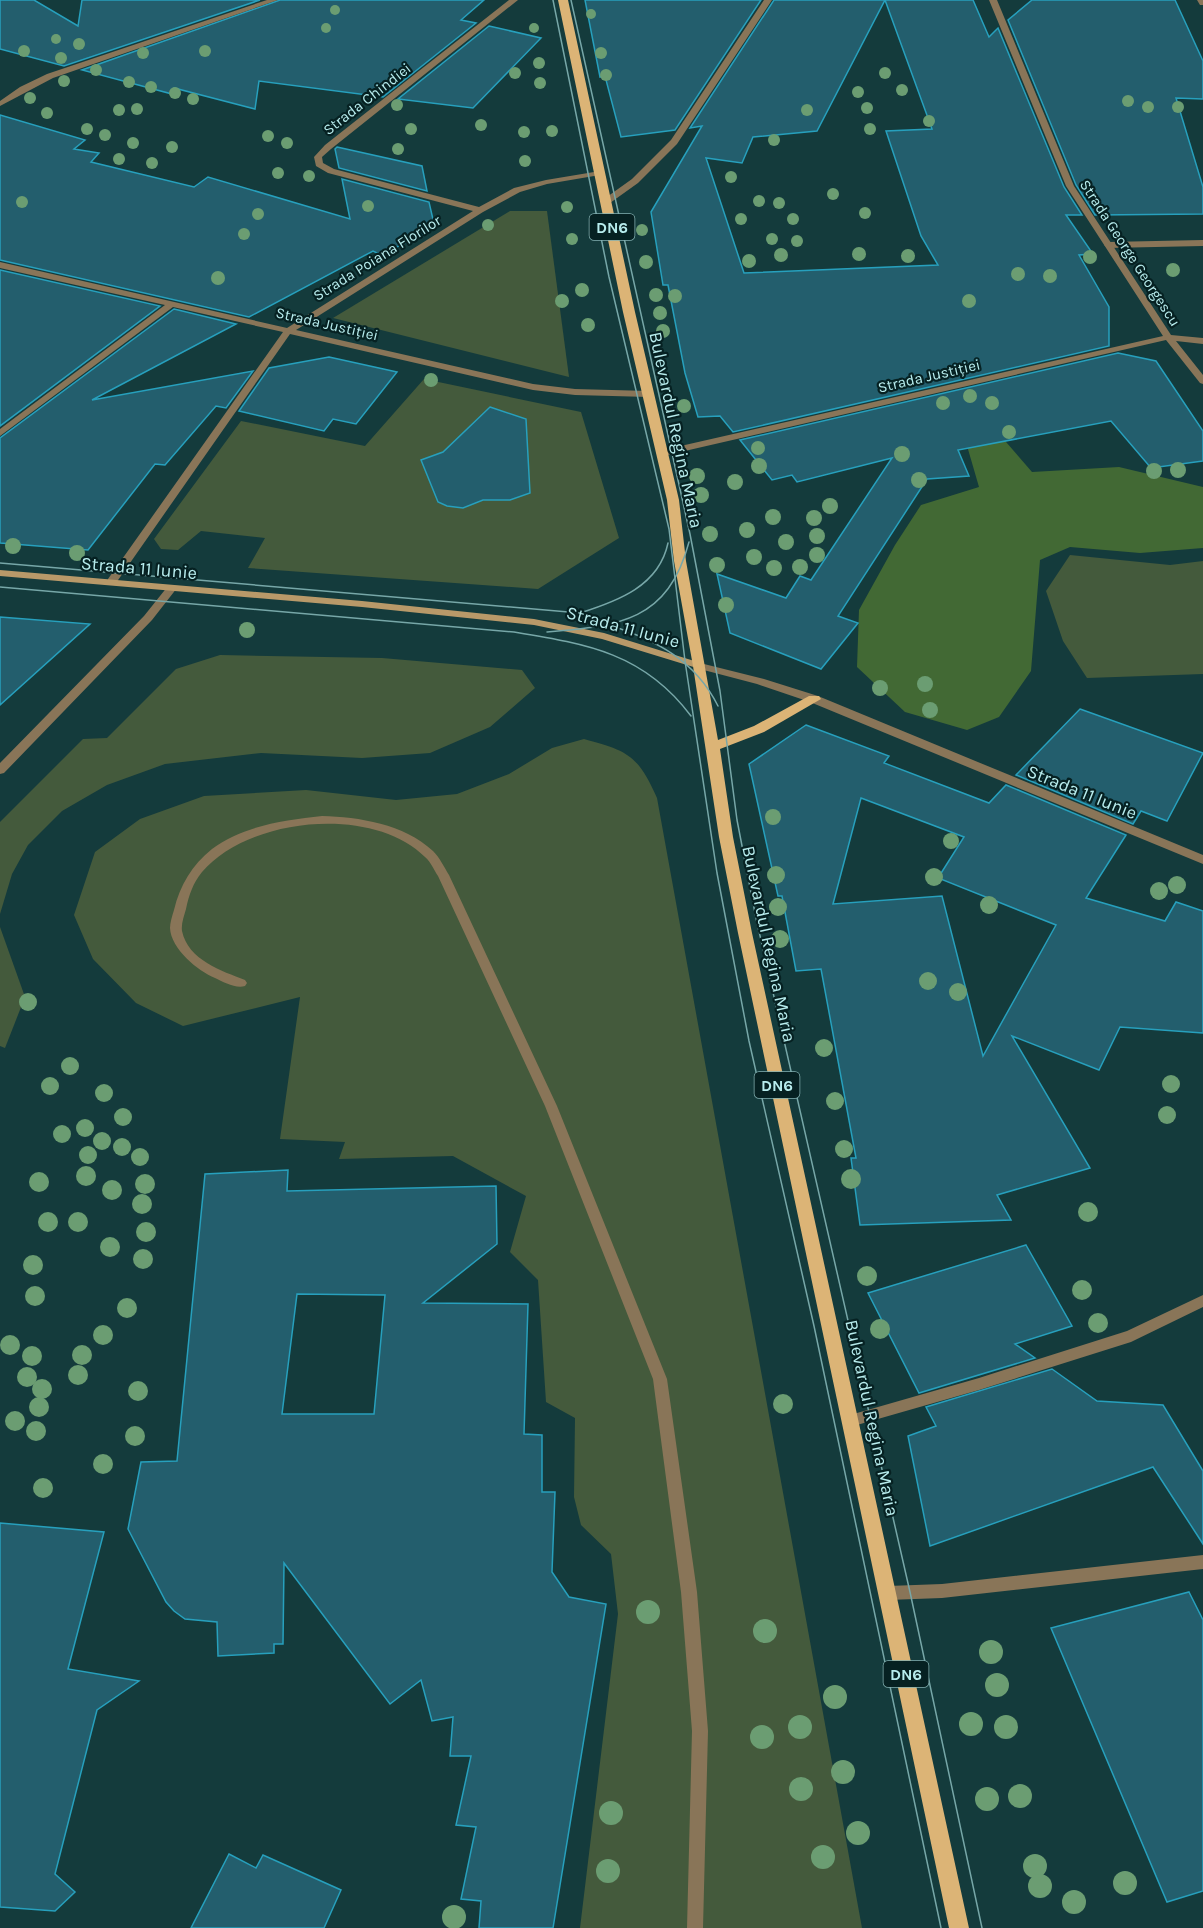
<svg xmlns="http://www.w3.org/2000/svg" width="1203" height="1928" font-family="Karla,sans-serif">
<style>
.green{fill:#445a3c}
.forest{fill:#426934}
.building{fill:#235e6d;stroke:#27a0bd;stroke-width:1.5;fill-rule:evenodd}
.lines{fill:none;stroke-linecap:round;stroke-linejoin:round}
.lane{fill:#897558;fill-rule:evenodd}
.street{fill:#897558;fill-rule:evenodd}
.secondary{fill:#b89969;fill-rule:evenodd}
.primary{fill:#dcb476;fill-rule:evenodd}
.tram{stroke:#77a7a8;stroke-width:1.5}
.tree{fill:#6b9d72}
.labels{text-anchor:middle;stroke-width:4.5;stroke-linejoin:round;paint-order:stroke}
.far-street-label{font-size:15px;fill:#b8edee;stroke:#062122}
.shield{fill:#062122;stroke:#83b0b1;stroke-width:1.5}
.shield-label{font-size:16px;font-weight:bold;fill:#b8edee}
.street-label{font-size:18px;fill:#b8edee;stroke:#062122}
</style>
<rect width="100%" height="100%" fill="#143b3c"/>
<!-- green -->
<g class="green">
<path d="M 510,211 L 547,211 L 569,377 L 333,318 Z"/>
<path d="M 424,379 L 581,412 L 619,538 L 538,589 L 248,568 L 265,538 L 201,531 L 178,550 L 161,549 L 154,539 L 241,421 L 365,446 Z"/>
<path d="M 1070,555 L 1170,565 L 1203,561 L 1203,674 L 1087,678 L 1063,641 L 1046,591 Z"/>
<path d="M 220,655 L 382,658 L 522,670 L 535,688 L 490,727 L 430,753 L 362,758 L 261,753 L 165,764 L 107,785 L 62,811 L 28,845 L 12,874 L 0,914 L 0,822 L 83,739 L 107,738 L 176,669 Z"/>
<path d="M 584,739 C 628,751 638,755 657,798 L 862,1928 L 580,1928 L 618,1614 L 611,1554 L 581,1525 L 574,1497 L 575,1418 L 546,1402 L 538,1280 L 510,1252 L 526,1196 L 453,1156 L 339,1159 L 345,1142 L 280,1139 L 300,997 L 183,1026 L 136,1003 L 93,959 L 74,915 L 95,852 L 140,819 L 204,796 L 306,790 L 396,800 L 457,794 L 509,774 L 552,748 Z"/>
<path d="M 0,927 L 25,997 L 5,1048 L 0,1046 Z"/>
</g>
<!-- forest -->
<path class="forest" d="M 993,427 L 1032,472 L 1119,467 L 1203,487 L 1203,548 L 1140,553 L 1070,547 L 1040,560 L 1031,671 L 999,717 L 967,730 L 905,712 L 857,667 L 859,610 L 895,545 L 921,505 L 979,487 L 963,432 Z"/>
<!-- building -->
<g class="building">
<path d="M 0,0 L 34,0 L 78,26 L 82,0 L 260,0 L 64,66 L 0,49 Z"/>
<path d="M 280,0 L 484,0 L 461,20 L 476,23 L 383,97 L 259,81 L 255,109 L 174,88 L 172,94 L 82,70 Z"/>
<path d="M 585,0 L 761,0 L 675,130 L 621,137 L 605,76 L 600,77 Z"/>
<path d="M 774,0 L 885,0 L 817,131 L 753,137 L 742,163 L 706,158 L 744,273 L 938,265 L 921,236 L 886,131 L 932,129 L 885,0 L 973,0 L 989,37 L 998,28 L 1064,187 L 1082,215 L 1066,215 L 1093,254 L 1079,255 L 1109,307 L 1109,346 L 733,432 L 720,416 L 698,417 L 685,373 L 668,285 L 663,285 L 651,212 L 702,126 L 690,128 Z"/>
<path d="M 1032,0 L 1175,0 L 1203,61 L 1203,99 L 1176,98 L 1203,187 L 1203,214 L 1095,215 L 1076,185 L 1008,20 Z"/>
<path d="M 489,26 L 541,38 L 473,108 L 398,99 Z"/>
<path d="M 0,115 L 85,140 L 74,149 L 99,153 L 91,162 L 194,187 L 208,177 L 350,219 L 342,179 L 429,202 L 435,228 L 381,255 L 373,251 L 249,317 L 0,260 Z"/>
<path d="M 337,147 L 422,166 L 427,191 L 339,168 L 335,149 Z"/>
<path d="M 0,270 L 160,306 L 0,426 Z"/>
<path d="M 174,309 L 236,324 L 92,400 L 253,371 L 226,408 L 216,406 L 165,465 L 155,464 L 88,550 L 0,543 L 0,438 Z"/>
<path d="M 1118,353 L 1156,361 L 1203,431 L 1203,461 L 1151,468 L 1111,421 L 958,450 L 969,476 L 927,479 L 838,616 L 858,623 L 821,669 L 730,633 L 717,574 L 786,598 L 800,576 L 811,580 L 892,458 L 797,482 L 792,475 L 772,480 L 740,440 Z"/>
<path d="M 329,357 L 397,372 L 356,424 L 333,419 L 324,431 L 239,411 L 269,368 Z"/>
<path d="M 490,407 L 526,419 L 530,493 L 510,500 L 483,500 L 463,508 L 447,506 L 438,502 L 421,460 L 443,452 Z"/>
<path d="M 0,617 L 90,624 L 0,705 Z"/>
<path d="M 1080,709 L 1203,753 L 1167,821 L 1141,811 L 1133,824 L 1016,775 Z"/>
<path d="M 806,725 L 889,756 L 884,763 L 989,803 L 1006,785 L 1126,835 L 1086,898 L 1165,921 L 1176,902 L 1203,911 L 1203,1033 L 1120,1027 L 1099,1070 L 1012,1036 L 1090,1168 L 997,1195 L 1011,1220 L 860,1225 L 851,1158 L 856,1158 L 821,969 L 796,971 L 782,896 L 778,896 L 749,764 ZM 861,798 L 964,837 L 938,878 L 1056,925 L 983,1056 L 942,896 L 833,904 Z"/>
<path d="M 288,1170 L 287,1191 L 496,1186 L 497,1244 L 423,1303 L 528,1304 L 524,1434 L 542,1435 L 542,1492 L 555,1492 L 552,1572 L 569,1597 L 606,1604 L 553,1928 L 479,1928 L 481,1901 L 461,1899 L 476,1827 L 456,1825 L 471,1756 L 450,1756 L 453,1717 L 432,1721 L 421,1680 L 390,1704 L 284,1563 L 283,1644 L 274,1644 L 274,1653 L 218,1656 L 217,1622 L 185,1619 L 174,1611 L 166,1602 L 128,1529 L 141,1462 L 177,1461 L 205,1174 ZM 297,1294 L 385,1295 L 374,1414 L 282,1414 Z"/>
<path d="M 1026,1245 L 1072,1326 L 1015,1344 L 1035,1358 L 919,1393 L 868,1293 Z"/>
<path d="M 1052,1369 L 1097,1401 L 1163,1405 L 1203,1471 L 1203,1544 L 1153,1467 L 930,1546 L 908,1436 L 936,1426 L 926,1407 Z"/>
<path d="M 0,1523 L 104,1532 L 68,1669 L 139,1681 L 97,1710 L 55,1874 L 75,1892 L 55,1911 L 0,1907 Z"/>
<path d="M 1189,1592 L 1203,1620 L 1203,1891 L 1167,1902 L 1051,1628 Z"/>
<path d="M 229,1854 L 256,1868 L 263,1855 L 341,1890 L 324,1928 L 191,1928 Z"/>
</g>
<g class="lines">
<!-- lane -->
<g class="lane">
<path d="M 1203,240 L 1203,246 L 1108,248 L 1104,245 L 1108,242 Z"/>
<path d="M 322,816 C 359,817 404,824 433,851 C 440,858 444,867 449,875 L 557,1106 L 667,1379 L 697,1592 L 708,1731 L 703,1928 L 687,1928 L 692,1731 L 681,1592 L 653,1379 L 545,1106 L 438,876 C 434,870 431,862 425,857 C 373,805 249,817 202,872 C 193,883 189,895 186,909 C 184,916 181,924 182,931 C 188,960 222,971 245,980 L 247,983 L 245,986 C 236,989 223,982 215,978 C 198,971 171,949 170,928 C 170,923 172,916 174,910 C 180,885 192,865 212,849 C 243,826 284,820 322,816 Z"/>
<path d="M 1203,1295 L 1203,1307 L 1131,1342 L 979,1390 L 850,1427 L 845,1425 L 843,1421 L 845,1417 L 850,1415 L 979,1378 L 1127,1331 Z"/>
<path d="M 1203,1555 L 1203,1569 L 942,1598 L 888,1600 L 883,1598 L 880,1593 L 883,1588 L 888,1586 L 942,1584 Z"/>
</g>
<!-- street -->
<g class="street">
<path d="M 267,0 L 278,0 L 53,78 L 0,106 L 0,101 L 20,87 L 47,74 Z"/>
<path d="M 509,0 L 518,0 L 331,149 L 322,157 L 323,163 L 334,169 L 479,207 L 514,188 L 546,180 L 600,171 L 604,173 L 600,175 L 547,184 L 520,192 L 483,212 L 296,330 L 533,384 L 575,389 L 649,391 L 654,394 L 649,397 L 575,395 L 533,390 L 290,334 L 116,583 L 108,583 L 108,579 L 283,332 L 173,307 L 0,436 L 0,429 L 165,305 L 0,268 L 0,262 L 287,328 L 473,211 L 328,173 L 316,166 L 314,157 L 325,145 Z"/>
<path d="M 764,0 L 772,0 L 677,144 L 638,183 L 610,203 L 604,203 L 604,199 L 632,179 L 671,140 Z"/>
<path d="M 989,0 L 997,0 L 1074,186 L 1171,335 L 1203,338 L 1203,344 L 1176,341 L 1203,375 L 1203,384 L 1200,383 L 1166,340 L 663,456 L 660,455 L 660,451 L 663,450 L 1163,336 L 1066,186 Z"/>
<path d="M 1197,0 L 1203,0 L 1203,5 L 1200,5 Z"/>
<path d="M 172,585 L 177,588 L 152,620 L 4,773 L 0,774 L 0,763 L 144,616 L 168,586 Z"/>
<path d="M 700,663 L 764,679 L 818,696 L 1203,855 L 1203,864 L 810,702 L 757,684 L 696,668 L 695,666 Z"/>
</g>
<!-- secondary -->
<path class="secondary" d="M 0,570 L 362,601 L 534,619 L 604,633 L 704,664 L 705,666 L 700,669 L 602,639 L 534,625 L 362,607 L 0,576 Z"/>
<!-- primary -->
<path class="primary" d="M 558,0 L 568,0 L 635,312 L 679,500 L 686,561 L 718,740 L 754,726 L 809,696 L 819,696 L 821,699 L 764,732 L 720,749 L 733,837 L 752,933 L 969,1928 L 949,1928 L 738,933 L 719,837 L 693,666 L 674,561 L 667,500 L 623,312 Z"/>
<!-- tram -->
<g class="tram">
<path d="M 553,0 L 609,277 L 669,529 L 685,661 L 717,873 L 749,1041 L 814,1326 L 941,1928"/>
<path d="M 571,0 L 690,534 L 720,691 L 737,820 L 756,918 L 910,1592 L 982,1928"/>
<path d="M 0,563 L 580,613 C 618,601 659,586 668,543"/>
<path d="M 0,587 L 514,632 C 587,644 644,653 691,716"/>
<path d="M 609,625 C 656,640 695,660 718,706"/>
<path d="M 547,632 C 620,626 668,621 689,542"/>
</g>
</g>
<!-- trees -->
<g class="tree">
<circle cx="335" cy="10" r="5"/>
<circle cx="591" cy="14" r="5"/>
<circle cx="326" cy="28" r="5"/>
<circle cx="534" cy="28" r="5"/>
<circle cx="56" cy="39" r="5"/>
<circle cx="79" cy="44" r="6"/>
<circle cx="24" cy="51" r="6"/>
<circle cx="205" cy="51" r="6"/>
<circle cx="143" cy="53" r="6"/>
<circle cx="601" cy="53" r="6"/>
<circle cx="61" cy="58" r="6"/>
<circle cx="539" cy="63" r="6"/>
<circle cx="96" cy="70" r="6"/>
<circle cx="515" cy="73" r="6"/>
<circle cx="885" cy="73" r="6"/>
<circle cx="606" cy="75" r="6"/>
<circle cx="64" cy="81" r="6"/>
<circle cx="129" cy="82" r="6"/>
<circle cx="540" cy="83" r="6"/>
<circle cx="151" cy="87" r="6"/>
<circle cx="902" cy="90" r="6"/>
<circle cx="858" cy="92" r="6"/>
<circle cx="175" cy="93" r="6"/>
<circle cx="30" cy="98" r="6"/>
<circle cx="193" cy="99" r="6"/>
<circle cx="1128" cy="101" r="6"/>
<circle cx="397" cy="105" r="6"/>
<circle cx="1148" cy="107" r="6"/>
<circle cx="1178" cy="107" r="6"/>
<circle cx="867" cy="108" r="6"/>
<circle cx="137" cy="109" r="6"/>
<circle cx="119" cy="110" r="6"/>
<circle cx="807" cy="110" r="6"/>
<circle cx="47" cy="113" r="6"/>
<circle cx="929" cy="121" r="6"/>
<circle cx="481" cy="125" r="6"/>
<circle cx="87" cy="129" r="6"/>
<circle cx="411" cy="129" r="6"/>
<circle cx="870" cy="129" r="6"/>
<circle cx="552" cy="131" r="6"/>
<circle cx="524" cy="132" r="6"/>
<circle cx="105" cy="135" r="6"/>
<circle cx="268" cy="136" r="6"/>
<circle cx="774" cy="140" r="6"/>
<circle cx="133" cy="143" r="6"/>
<circle cx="287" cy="143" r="6"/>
<circle cx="172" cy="147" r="6"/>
<circle cx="398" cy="149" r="6"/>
<circle cx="119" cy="159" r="6"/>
<circle cx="525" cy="161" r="6"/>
<circle cx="152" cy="163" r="6"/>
<circle cx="278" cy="173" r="6"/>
<circle cx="309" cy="176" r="6"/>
<circle cx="731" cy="177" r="6"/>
<circle cx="833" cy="194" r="6"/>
<circle cx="759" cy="201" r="6"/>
<circle cx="22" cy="202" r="6"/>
<circle cx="779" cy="203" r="6"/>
<circle cx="368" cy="206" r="6"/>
<circle cx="567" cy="207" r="6"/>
<circle cx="865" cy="213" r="6"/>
<circle cx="258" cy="214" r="6"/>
<circle cx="741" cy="219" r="6"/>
<circle cx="793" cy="219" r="6"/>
<circle cx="488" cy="225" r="6"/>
<circle cx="642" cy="230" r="6"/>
<circle cx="244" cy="234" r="6"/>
<circle cx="572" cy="239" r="6"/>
<circle cx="772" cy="239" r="6"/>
<circle cx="797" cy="241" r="6"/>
<circle cx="859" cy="254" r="7"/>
<circle cx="781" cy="255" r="7"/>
<circle cx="908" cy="256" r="7"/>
<circle cx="1090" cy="257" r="7"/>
<circle cx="749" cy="261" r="7"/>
<circle cx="646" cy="262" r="7"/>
<circle cx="1173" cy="270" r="7"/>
<circle cx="1018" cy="274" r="7"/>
<circle cx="1050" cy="276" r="7"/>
<circle cx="218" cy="278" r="7"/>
<circle cx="582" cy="290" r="7"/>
<circle cx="656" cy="295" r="7"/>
<circle cx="675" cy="296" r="7"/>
<circle cx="562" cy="301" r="7"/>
<circle cx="969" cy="301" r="7"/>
<circle cx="660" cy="313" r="7"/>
<circle cx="588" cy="325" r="7"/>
<circle cx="663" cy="331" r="7"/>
<circle cx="431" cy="380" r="7"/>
<circle cx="970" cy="396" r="7"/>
<circle cx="943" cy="403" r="7"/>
<circle cx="992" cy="403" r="7"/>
<circle cx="684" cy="406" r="7"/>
<circle cx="1009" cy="432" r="7"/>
<circle cx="758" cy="448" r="7"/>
<circle cx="902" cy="454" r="8"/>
<circle cx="759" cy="466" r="8"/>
<circle cx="1178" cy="470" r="8"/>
<circle cx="1154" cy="471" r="8"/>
<circle cx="697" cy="476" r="8"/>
<circle cx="919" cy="480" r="8"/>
<circle cx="735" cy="482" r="8"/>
<circle cx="701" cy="495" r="8"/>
<circle cx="830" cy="506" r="8"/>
<circle cx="773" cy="517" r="8"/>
<circle cx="814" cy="518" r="8"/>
<circle cx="747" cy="530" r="8"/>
<circle cx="710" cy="534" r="8"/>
<circle cx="817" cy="536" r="8"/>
<circle cx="786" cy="542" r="8"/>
<circle cx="13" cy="546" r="8"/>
<circle cx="77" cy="553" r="8"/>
<circle cx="817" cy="555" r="8"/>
<circle cx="754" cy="557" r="8"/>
<circle cx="717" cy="565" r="8"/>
<circle cx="800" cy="567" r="8"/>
<circle cx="774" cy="568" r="8"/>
<circle cx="726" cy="605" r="8"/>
<circle cx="247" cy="630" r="8"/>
<circle cx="925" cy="684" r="8"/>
<circle cx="880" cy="688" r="8"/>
<circle cx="930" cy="710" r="8"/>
<circle cx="773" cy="817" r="8"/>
<circle cx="951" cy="841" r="8"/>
<circle cx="776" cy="875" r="9"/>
<circle cx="934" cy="877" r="9"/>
<circle cx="1177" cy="885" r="9"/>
<circle cx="1159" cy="891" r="9"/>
<circle cx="989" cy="905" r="9"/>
<circle cx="778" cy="907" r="9"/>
<circle cx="780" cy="939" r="9"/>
<circle cx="928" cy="981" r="9"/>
<circle cx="958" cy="992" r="9"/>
<circle cx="28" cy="1002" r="9"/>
<circle cx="824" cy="1048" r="9"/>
<circle cx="70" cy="1066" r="9"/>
<circle cx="1171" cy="1084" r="9"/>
<circle cx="50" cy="1086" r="9"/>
<circle cx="104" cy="1093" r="9"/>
<circle cx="835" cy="1101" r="9"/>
<circle cx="1167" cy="1115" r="9"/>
<circle cx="123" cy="1117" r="9"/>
<circle cx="85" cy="1128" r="9"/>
<circle cx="62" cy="1134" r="9"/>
<circle cx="102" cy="1141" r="9"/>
<circle cx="122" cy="1147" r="9"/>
<circle cx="844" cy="1149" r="9"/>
<circle cx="88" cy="1155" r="9"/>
<circle cx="140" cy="1157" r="9"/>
<circle cx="86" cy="1176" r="10"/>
<circle cx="851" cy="1179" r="10"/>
<circle cx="39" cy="1182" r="10"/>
<circle cx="145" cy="1184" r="10"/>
<circle cx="112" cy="1190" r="10"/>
<circle cx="142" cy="1204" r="10"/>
<circle cx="1088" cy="1212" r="10"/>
<circle cx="48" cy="1222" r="10"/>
<circle cx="78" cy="1222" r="10"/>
<circle cx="146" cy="1232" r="10"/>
<circle cx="110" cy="1247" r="10"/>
<circle cx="143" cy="1259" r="10"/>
<circle cx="33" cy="1265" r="10"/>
<circle cx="867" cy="1276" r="10"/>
<circle cx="1082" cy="1290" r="10"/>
<circle cx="35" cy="1296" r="10"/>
<circle cx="127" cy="1308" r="10"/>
<circle cx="1098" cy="1323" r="10"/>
<circle cx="880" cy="1329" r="10"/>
<circle cx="103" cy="1335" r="10"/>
<circle cx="10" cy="1345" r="10"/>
<circle cx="82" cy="1355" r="10"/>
<circle cx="32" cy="1356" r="10"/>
<circle cx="78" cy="1375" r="10"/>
<circle cx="27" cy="1377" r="10"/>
<circle cx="42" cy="1389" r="10"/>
<circle cx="138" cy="1391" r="10"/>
<circle cx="783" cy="1404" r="10"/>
<circle cx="39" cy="1407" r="10"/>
<circle cx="15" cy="1421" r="10"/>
<circle cx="36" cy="1431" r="10"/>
<circle cx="135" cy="1436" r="10"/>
<circle cx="103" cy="1464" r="10"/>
<circle cx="43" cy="1488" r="10"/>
<circle cx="648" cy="1612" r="12"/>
<circle cx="765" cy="1631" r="12"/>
<circle cx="991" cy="1652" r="12"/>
<circle cx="997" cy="1685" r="12"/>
<circle cx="835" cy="1697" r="12"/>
<circle cx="971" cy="1724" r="12"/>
<circle cx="800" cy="1727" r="12"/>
<circle cx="1006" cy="1727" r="12"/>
<circle cx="762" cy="1737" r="12"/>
<circle cx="843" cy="1772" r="12"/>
<circle cx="801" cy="1789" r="12"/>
<circle cx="1020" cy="1796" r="12"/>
<circle cx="987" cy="1799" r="12"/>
<circle cx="611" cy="1813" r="12"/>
<circle cx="858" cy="1833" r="12"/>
<circle cx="823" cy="1857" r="12"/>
<circle cx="1035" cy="1866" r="12"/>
<circle cx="608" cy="1871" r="12"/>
<circle cx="1125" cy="1883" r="12"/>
<circle cx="1040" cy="1886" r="12"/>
<circle cx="1074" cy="1902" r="12"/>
<circle cx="454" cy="1917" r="12"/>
</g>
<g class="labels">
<!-- far-street labels -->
<g class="far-street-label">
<text transform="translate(367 99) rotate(-38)" y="5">Strada Chindiei</text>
<text transform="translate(1130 253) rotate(57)" y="5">Strada George Georgescu</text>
<text transform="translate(377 258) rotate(-32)" y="5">Strada Poiana Florilor</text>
<text transform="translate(327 324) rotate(13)" y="5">Strada Justiției</text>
<text transform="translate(929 376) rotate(-13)" y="5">Strada Justiției</text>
</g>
<!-- shield labels -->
<g class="shield">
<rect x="589.5" y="214" width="45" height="26" rx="4.5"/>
<rect x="754.5" y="1072" width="45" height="26" rx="4.5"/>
<rect x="883.5" y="1661" width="45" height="26" rx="4.5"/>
</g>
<g class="shield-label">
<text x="612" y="233">DN6</text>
<text x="777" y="1091">DN6</text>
<text x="906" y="1680">DN6</text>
</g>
<!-- street labels -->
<g class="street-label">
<text transform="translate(676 430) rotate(78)" y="6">Bulevardul Regina Maria</text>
<text transform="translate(139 568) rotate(5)" y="6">Strada 11 Iunie</text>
<text transform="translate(623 627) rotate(15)" y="6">Strada 11 Iunie</text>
<text transform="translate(1082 792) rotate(22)" y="6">Strada 11 Iunie</text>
<text transform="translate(769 944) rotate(78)" y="6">Bulevardul Regina Maria</text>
<text transform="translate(872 1418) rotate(78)" y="6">Bulevardul Regina Maria</text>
</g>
</g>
</svg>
